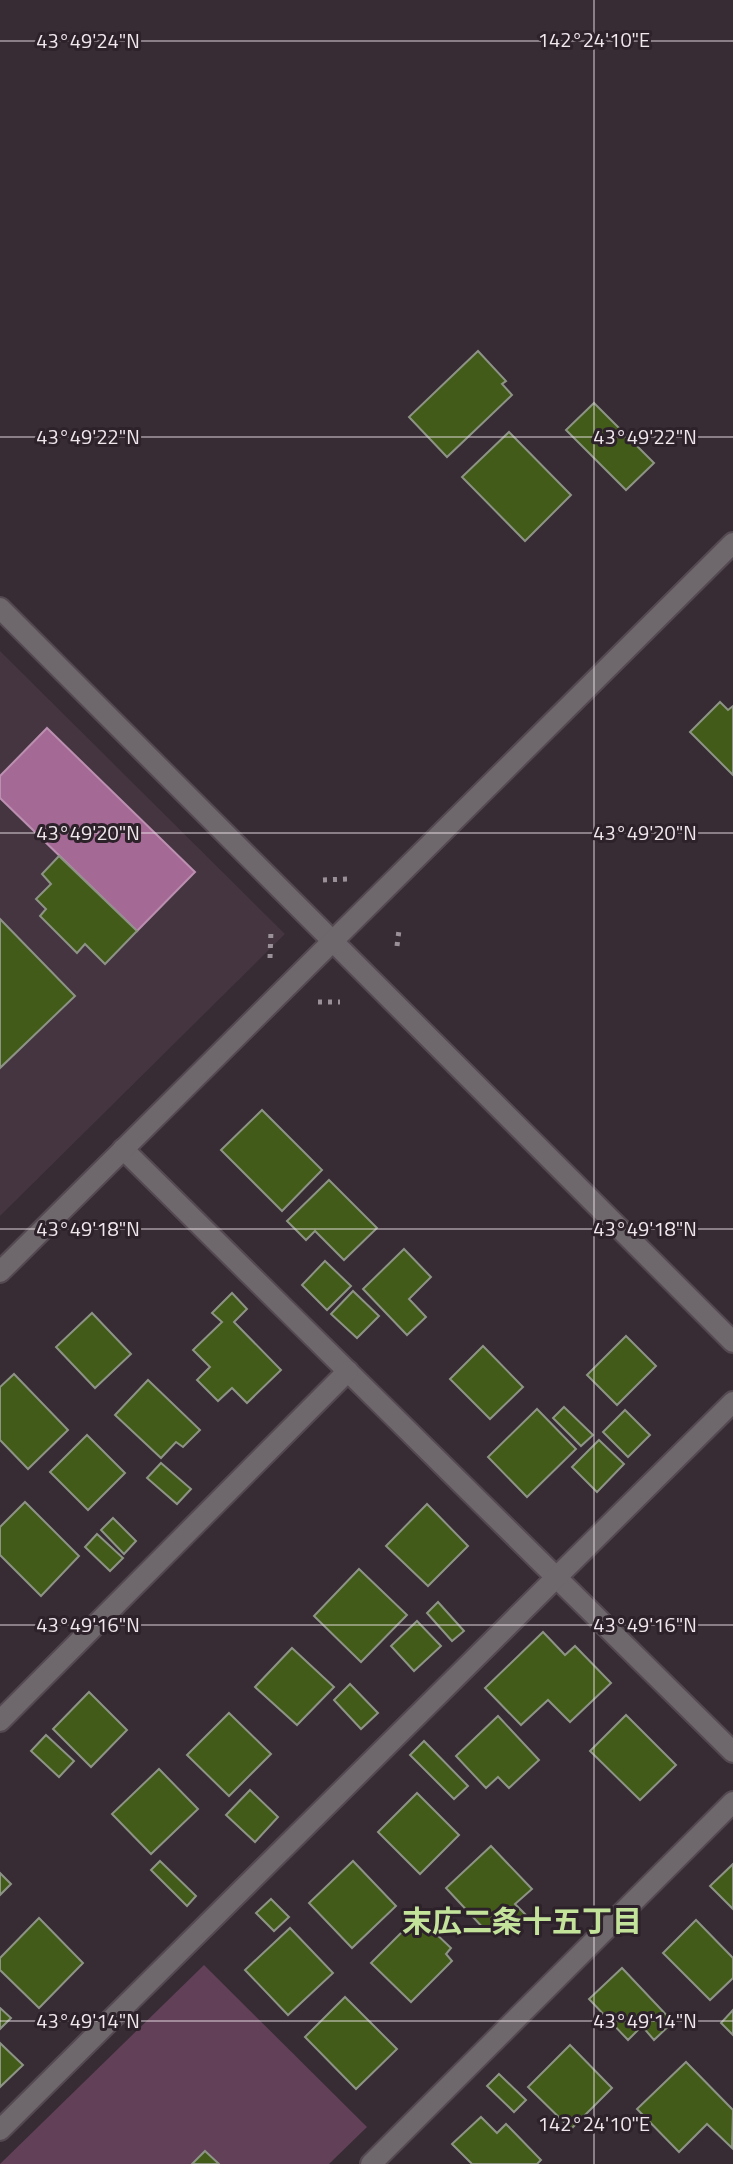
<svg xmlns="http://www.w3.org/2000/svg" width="733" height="2164" font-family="'Titillium Web','Noto Sans JP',sans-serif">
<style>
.built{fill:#453541}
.green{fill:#614058}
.water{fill:#a56996;stroke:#bb8fb0;stroke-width:2}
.building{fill:#425b19;stroke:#8d9486;stroke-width:2}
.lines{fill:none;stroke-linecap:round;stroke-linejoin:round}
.minor-casing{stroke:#544951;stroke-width:24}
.path{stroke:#9a9097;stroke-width:5;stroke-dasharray:4 6;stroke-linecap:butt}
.minor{stroke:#6e676c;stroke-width:20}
.ticks{fill:none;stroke:#efe7ec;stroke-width:2;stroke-opacity:0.45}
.labels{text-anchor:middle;stroke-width:6;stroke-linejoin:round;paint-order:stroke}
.neighbourhood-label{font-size:30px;font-weight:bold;fill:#c3e39b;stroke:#2d222a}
.ticks-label{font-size:20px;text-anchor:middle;fill:#efe7ec;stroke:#2d222a;stroke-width:6;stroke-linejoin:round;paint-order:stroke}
</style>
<rect width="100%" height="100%" fill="#372b34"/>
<!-- built -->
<path class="built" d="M 0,651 L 285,934 L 0,1216 Z"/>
<!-- green -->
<path class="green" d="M 204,1965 L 367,2127 L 329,2164 L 0,2164 Z"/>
<!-- water -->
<path class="water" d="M 47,728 L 195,872 L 137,931 L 0,798 L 0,776 Z"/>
<!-- building -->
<g class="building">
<path d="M 478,351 L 506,381 L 502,384 L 512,395 L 447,457 L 409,417 Z"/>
<path d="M 594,403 L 654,463 L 626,490 L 566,430 Z"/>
<path d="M 509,432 L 571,495 L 525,541 L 462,477 Z"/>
<path d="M 720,702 L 728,710 L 733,706 L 733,775 L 690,732 Z"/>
<path d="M 59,856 L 137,931 L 105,964 L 85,944 L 77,953 L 40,916 L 46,909 L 36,899 L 51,884 L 42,874 Z"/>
<path d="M 0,919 L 75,996 L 0,1068 Z"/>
<path d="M 262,1110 L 322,1170 L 282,1211 L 221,1150 Z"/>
<path d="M 329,1180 L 377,1228 L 344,1260 L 315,1231 L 306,1240 L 287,1221 Z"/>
<path d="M 404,1249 L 431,1277 L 409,1299 L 426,1317 L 407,1335 L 363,1289 Z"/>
<path d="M 325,1261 L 351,1286 L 327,1310 L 302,1285 Z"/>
<path d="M 353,1291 L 379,1316 L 357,1338 L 331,1314 Z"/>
<path d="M 232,1293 L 247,1309 L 234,1322 L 281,1370 L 247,1403 L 232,1388 L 218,1401 L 197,1380 L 210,1367 L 193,1350 L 222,1322 L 212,1313 Z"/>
<path d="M 92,1313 L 131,1354 L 95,1388 L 56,1347 Z"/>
<path d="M 626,1336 L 656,1366 L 617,1405 L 587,1375 Z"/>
<path d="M 483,1346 L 523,1387 L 490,1419 L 450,1379 Z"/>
<path d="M 14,1374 L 68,1430 L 28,1469 L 0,1440 L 0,1387 Z"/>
<path d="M 148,1380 L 200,1430 L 183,1447 L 176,1442 L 161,1458 L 115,1415 Z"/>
<path d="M 564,1407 L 593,1435 L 581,1446 L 553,1418 Z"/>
<path d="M 537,1409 L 576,1449 L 527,1497 L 488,1457 Z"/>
<path d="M 625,1410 L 650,1435 L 628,1457 L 603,1432 Z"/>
<path d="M 87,1435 L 125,1473 L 88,1510 L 50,1472 Z"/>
<path d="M 599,1440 L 624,1464 L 597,1492 L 572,1467 Z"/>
<path d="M 161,1463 L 191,1489 L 177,1504 L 147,1478 Z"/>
<path d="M 25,1502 L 79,1556 L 41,1596 L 0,1555 L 0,1527 Z"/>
<path d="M 427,1504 L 468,1546 L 428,1586 L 386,1546 Z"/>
<path d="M 113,1518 L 136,1541 L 124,1554 L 101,1530 Z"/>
<path d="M 97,1534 L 123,1558 L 110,1571 L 85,1547 Z"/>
<path d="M 359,1569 L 407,1615 L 361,1662 L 314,1616 Z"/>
<path d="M 438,1602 L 464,1631 L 452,1641 L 427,1613 Z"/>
<path d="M 417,1621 L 441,1646 L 414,1671 L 391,1646 Z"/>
<path d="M 543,1632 L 565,1655 L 575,1646 L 611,1683 L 570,1722 L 548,1700 L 521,1725 L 485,1688 Z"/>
<path d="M 292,1648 L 334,1687 L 297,1725 L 255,1687 Z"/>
<path d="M 350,1684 L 378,1713 L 361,1729 L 334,1700 Z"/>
<path d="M 89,1692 L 127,1730 L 91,1767 L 53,1729 Z"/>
<path d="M 229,1713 L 271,1754 L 229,1796 L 187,1755 Z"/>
<path d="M 626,1715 L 676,1765 L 640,1800 L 590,1751 Z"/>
<path d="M 498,1716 L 539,1760 L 509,1788 L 498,1777 L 486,1788 L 456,1756 Z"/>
<path d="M 46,1735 L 74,1761 L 59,1777 L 31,1751 Z"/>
<path d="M 424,1741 L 468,1786 L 454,1799 L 410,1755 Z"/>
<path d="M 159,1769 L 198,1809 L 151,1854 L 112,1814 Z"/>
<path d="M 250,1790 L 278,1817 L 255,1842 L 226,1815 Z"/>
<path d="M 417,1793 L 459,1835 L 420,1874 L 378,1832 Z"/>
<path d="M 491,1846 L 532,1889 L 515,1904 L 527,1916 L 512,1931 L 500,1918 L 486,1931 L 446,1888 Z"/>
<path d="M 160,1861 L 196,1896 L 187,1906 L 151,1870 Z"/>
<path d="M 353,1861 L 396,1906 L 352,1948 L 309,1903 Z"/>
<path d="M 733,1864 L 733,1909 L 710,1886 Z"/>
<path d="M 0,1873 L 11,1884 L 0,1895 Z"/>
<path d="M 271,1899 L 289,1917 L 274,1931 L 256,1913 Z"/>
<path d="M 39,1918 L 83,1963 L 39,2008 L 0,1970 L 0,1958 Z"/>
<path d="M 414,1920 L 428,1934 L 432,1930 L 451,1948 L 446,1954 L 452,1961 L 411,2002 L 371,1963 Z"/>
<path d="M 696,1920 L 733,1958 L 733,1978 L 710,2000 L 663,1953 Z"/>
<path d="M 290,1928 L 333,1973 L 288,2015 L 245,1970 Z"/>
<path d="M 622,1968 L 673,2022 L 654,2040 L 642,2026 L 628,2040 L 589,1999 Z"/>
<path d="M 345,1997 L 397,2049 L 356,2089 L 305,2037 Z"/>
<path d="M 0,2008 L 11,2018 L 0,2029 Z"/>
<path d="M 733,2010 L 733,2035 L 721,2023 Z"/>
<path d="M 0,2043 L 23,2065 L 0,2087 Z"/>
<path d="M 570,2045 L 612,2088 L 571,2129 L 528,2087 Z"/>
<path d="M 686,2062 L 733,2110 L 732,2148 L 707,2124 L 679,2152 L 637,2109 Z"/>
<path d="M 499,2074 L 526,2100 L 514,2112 L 487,2086 Z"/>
<path d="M 481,2117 L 497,2133 L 506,2124 L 541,2160 L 537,2164 L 472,2164 L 452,2144 Z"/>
<path d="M 205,2151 L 219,2164 L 192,2164 Z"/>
</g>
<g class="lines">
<defs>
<g id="minor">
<path d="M 0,608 L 733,1342"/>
<path d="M 123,1149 L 733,1752"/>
<path d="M 0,1272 L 733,543"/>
<path d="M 0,1721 L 348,1371"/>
<path d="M 0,2130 L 733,1402"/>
<path d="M 371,2164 L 733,1802"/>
</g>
</defs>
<!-- minor casing -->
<use href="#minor" class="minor-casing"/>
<!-- path -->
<g class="path">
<path d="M 323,880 L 348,879"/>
<path d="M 397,946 L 399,930"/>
<path d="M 270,958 L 271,930"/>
<path d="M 318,1002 L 340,1002"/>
</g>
<!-- minor -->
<use href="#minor" class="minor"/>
</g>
<!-- ticks -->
<path class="ticks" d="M 594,0 L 594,2164M 0,41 L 733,41M 0,437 L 733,437M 0,833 L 733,833M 0,1229 L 733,1229M 0,1625 L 733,1625M 0,2021 L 733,2021"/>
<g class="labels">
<!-- neighbourhood labels -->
<g class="neighbourhood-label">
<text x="522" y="1932">末広二条十五丁目</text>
</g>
</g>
<g class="ticks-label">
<text x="594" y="47">142°24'10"E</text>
<text x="88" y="48">43°49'24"N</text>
<text x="88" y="444">43°49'22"N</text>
<text x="645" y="444">43°49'22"N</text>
<text x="88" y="840">43°49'20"N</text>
<text x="645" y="840">43°49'20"N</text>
<text x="88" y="1236">43°49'18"N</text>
<text x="645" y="1236">43°49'18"N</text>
<text x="88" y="1632">43°49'16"N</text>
<text x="645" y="1632">43°49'16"N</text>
<text x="88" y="2028">43°49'14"N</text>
<text x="645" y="2028">43°49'14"N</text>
<text x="594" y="2131">142°24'10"E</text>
</g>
</svg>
